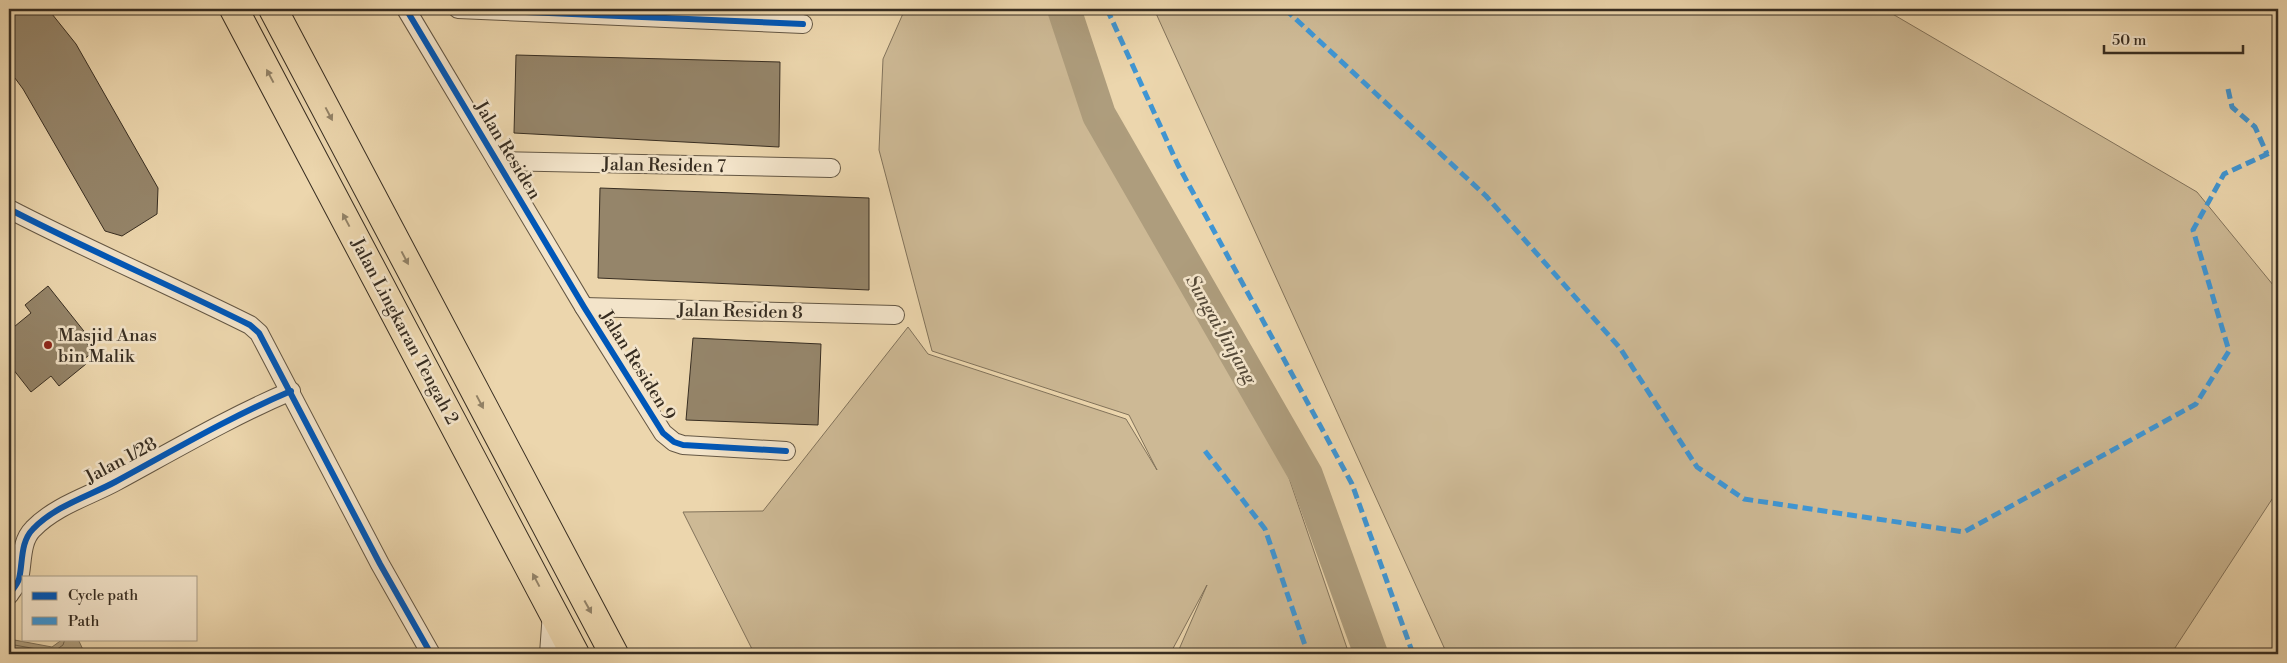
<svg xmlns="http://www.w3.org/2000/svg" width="2287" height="663" font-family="'Libre Bodoni',serif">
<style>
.green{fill:#cdb995;stroke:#82735b}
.water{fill:#ae9d7d;stroke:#7e7058}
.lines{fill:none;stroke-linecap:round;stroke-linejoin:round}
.shore{stroke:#72654f;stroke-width:1}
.river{stroke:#ae9d7d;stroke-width:34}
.building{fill:#95856a;stroke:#372d21}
.street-casing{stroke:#645744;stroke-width:20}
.highway-casing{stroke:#372d21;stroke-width:30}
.street{stroke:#f3e4ca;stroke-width:18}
.highway{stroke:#ecd6ad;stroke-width:28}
.quiet{stroke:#3e96d5;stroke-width:5;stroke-dasharray:10 5;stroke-linecap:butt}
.cycleway-casing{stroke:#f3e4ca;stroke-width:9}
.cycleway{stroke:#0057b8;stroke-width:6}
.oneway{fill:#928267}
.poi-dot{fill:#8f2418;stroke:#f3e4ca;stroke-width:2}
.labels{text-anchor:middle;stroke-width:5;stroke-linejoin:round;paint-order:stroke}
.street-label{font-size:18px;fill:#372d21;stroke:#f3e4ca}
.poi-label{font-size:18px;fill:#372d21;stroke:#f3e4ca;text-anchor:start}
.water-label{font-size:19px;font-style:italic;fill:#554938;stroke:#f3e4ca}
</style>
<rect width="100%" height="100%" fill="#ecd6ad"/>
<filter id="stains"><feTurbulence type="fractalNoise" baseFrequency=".004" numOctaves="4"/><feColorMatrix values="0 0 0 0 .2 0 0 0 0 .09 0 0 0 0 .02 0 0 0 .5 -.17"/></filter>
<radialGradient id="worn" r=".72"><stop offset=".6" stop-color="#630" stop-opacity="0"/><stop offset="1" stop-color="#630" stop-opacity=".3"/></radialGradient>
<!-- green -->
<g class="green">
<path d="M 905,9 L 1047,9 L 1082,98 L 1212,333 L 1271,425 L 1349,654 L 1177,654 L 1207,585 L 1170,654 L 754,653 L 683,512 L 763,511 L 908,327 L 928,354 L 1126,419 L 1157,470 L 1129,415 L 932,351 L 879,150 L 883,59 Z"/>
<path d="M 1154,9 L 1884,9 L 2197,192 L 2278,291 L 2278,490 L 2171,654 L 1447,654 Z"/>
</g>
<!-- water -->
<path class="water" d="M 9,639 L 52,647 L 63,639 L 78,639 L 85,654 L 9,654 Z"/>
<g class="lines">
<!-- shore -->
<path class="shore" d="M 9,644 L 53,652 L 63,645 L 65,639"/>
<!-- river -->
<path class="river" d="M 1064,9 L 1099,115 L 1306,475 L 1371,654"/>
</g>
<!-- building -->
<g class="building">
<path d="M 9,9 L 48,9 L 76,44 L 158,188 L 157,214 L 122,236 L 105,231 L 23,89 L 9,70 Z"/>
<path d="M 516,55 L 780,62 L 779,147 L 514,133 Z"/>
<path d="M 600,188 L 869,198 L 869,290 L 598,278 Z"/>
<path d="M 48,286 L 87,335 L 83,338 L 93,352 L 83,360 L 86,364 L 59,386 L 51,376 L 31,392 L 9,364 L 9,331 L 31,313 L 25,305 Z"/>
<path d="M 693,338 L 821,344 L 818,425 L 686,420 Z"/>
</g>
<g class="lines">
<defs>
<g id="street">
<path d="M 406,9 L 584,307 L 663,433 L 674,442 L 683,445 L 786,451"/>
<path d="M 458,9 L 803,24"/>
<path d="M 497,161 L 831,168"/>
<path d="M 9,209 C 88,250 170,285 250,325 L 259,333 L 380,564 L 431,654"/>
<path d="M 584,307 L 895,315"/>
<path d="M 9,595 C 12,590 17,585 19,579 C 23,563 20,542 33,529 C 55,506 89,496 115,482 C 174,450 230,417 291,391"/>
<path d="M 549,654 L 552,612"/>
</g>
<g id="highway">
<path d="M 234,9 L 575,654"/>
<path d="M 273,9 L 614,654"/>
</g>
</defs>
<!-- street casing -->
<use href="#street" class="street-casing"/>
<!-- highway casing -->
<use href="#highway" class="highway-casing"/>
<!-- street -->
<use href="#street" class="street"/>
<!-- highway -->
<use href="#highway" class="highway"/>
<!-- quiet -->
<g class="quiet">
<path d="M 1107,9 L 1178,165 L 1352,484 L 1413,654"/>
<path d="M 1285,9 L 1486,196 L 1620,348 L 1697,467 L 1744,499 L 1964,532 L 2196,404 L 2229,351 L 2193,230 L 2224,174 L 2276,150 L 2278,152"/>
<path d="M 2228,89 L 2232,107 L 2255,127 L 2267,154"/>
<path d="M 1205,451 L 1265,529 L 1308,654"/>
</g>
<defs>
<g id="cycleway">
<path d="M 406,9 L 584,307 L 663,433 L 674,442 L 683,445 L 786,451"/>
<path d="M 458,9 L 803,24"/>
<path d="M 9,209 C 88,250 170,285 250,325 L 259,333 L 380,564 L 431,654"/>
<path d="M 9,595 C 12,590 17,585 19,579 C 23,563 20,542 33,529 C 55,506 89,496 115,482 C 174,450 230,417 291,391"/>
</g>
</defs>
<!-- cycleway casing -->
<use href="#cycleway" class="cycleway-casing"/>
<!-- cycleway -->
<use href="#cycleway" class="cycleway"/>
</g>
<!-- one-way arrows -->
<defs><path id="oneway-solid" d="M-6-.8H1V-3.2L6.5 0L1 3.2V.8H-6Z" transform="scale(1.25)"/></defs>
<g class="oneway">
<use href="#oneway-solid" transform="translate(270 76) rotate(-118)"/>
<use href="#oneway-solid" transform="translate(329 114) rotate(62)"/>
<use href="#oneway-solid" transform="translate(346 220) rotate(-118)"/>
<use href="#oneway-solid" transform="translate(405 258) rotate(62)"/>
<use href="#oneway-solid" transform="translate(480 402) rotate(62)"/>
<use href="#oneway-solid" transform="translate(536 580) rotate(-118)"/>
<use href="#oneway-solid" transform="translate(588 607) rotate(61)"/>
</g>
<!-- markers -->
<circle class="poi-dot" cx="48" cy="345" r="5"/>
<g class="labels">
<!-- street labels -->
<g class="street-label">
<text transform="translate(508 150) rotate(59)" y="6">Jalan Residen</text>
<text transform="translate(664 165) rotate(1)" y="6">Jalan Residen 7</text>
<text transform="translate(740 311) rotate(1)" y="6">Jalan Residen 8</text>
<text transform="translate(405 331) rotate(62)" y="6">Jalan Lingkaran Tengah 2</text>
<text transform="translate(638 365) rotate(58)" y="6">Jalan Residen 9</text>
<text transform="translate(121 460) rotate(-28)" y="6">Jalan 1/28</text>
</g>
<!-- poi labels -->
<g class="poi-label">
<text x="58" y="341">Masjid Anas<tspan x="58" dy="21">bin Malik</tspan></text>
</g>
<!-- water labels -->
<g class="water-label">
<text transform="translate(1222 329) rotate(60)" y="7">Sungai Jinjang</text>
</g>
</g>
<!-- margin -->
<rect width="2287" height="663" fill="none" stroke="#ecd6ad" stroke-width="30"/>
<rect x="10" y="10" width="2267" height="643" fill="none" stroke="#372d21" stroke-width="2.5"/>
<rect x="15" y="15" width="2257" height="633" fill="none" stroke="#372d21"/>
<!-- legend -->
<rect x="22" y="576" width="175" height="65" fill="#f3e4ca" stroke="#a89b86"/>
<rect x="32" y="592" width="25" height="8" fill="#0057b8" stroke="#a89b86"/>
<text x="68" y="600" font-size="15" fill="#372d21">Cycle path</text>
<rect x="32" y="617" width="25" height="8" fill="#3e96d5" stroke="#a89b86"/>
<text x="68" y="626" font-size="15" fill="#372d21">Path</text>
<!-- scale -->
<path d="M2104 45v8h139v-8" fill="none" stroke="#372d21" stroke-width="2.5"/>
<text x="2112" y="45" font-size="15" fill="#372d21" stroke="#f3e4ca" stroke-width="4" paint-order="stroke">50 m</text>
<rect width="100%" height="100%" filter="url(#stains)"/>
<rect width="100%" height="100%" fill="url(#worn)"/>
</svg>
